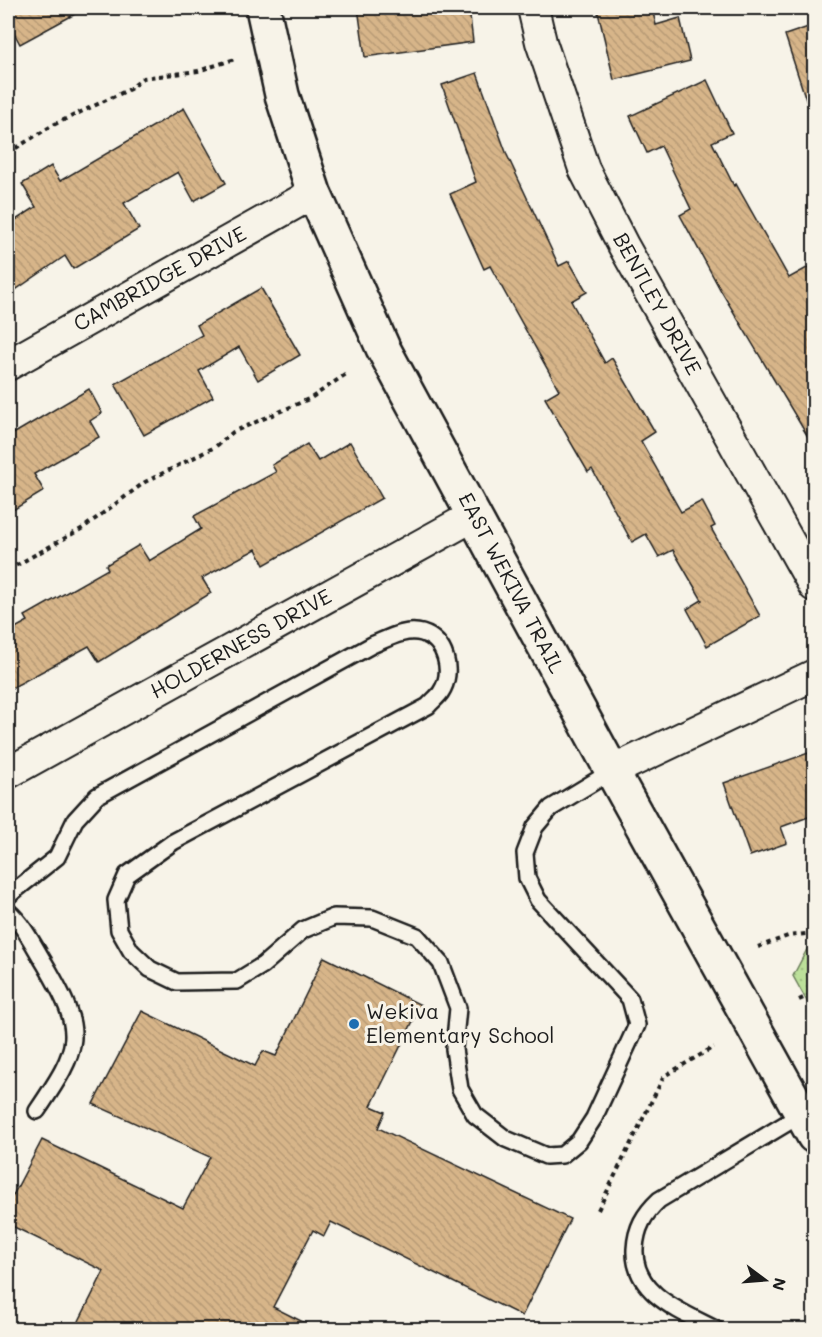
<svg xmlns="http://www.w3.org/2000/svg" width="822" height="1337" font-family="Mali,sans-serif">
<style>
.grass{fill:url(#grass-dots);stroke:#6c7e5b;stroke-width:1.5}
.building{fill:url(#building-back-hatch);stroke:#1c1c1c;stroke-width:1.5}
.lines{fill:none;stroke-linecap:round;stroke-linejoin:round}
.lane-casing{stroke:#1c1c1c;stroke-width:20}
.street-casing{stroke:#1c1c1c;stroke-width:34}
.secondary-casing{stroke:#1c1c1c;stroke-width:38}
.path{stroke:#1c1c1c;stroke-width:4;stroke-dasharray:4.5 4.5;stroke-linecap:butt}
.lane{stroke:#f7f3e8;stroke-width:15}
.street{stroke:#f7f3e8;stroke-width:30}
.secondary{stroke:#f7f3e8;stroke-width:33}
.poi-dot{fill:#1f6fb2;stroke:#f7f3e8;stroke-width:2}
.labels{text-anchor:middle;stroke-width:6;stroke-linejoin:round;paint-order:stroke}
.street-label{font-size:21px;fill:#1c1c1c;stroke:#f7f3e8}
.poi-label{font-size:21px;fill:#1c1c1c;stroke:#f7f3e8;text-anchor:start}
</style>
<defs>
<pattern id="grass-dots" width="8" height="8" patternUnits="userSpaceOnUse" patternTransform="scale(1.5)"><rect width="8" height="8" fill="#bce09a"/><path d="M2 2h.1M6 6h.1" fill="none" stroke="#a1c084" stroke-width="1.8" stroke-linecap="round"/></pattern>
<pattern id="building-back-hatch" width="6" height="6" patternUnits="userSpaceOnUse" patternTransform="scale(1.5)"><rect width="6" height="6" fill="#d7b589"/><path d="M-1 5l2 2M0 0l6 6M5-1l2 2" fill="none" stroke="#b89b76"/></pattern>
</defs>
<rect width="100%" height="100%" fill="#f7f3e8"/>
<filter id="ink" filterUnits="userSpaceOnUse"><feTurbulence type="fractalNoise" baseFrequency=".0167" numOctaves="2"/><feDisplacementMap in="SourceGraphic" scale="12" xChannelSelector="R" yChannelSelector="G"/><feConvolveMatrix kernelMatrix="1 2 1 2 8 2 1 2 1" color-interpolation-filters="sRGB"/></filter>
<g filter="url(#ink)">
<!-- grass -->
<path class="grass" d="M 814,936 L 814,1014 L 793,976 Z"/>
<!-- building -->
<g class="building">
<path d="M 8,8 L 86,8 L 20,44 L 8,22 Z"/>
<path d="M 358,8 L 469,8 L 473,42 L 365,57 Z"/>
<path d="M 597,8 L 652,8 L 656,25 L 680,18 L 690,61 L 614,80 Z"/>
<path d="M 814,25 L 814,111 L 810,112 L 785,35 Z"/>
<path d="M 477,73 L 507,155 L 559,266 L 569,261 L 587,292 L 571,301 L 605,363 L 612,358 L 655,432 L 641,441 L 681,512 L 702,501 L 715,526 L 711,528 L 760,616 L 707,646 L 687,609 L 702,600 L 673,550 L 659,557 L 646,534 L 632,542 L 592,469 L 588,472 L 545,398 L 559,390 L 490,266 L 484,269 L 450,194 L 476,182 L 442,85 Z"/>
<path d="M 707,80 L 732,133 L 712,142 L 734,186 L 736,184 L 789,278 L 814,264 L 814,447 L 721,291 L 680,215 L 691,209 L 661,146 L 647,153 L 630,116 Z"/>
<path d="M 184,108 L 226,183 L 194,201 L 178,172 L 124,203 L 139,229 L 73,269 L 65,256 L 8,295 L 8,225 L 36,207 L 22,184 L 51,166 L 60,181 Z"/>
<path d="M 261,288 L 300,355 L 258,380 L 239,347 L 199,371 L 213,397 L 144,435 L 115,384 L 202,335 L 197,325 Z"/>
<path d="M 89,389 L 102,413 L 90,421 L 99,437 L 34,474 L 44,491 L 8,513 L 8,437 Z"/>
<path d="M 350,442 L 382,498 L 264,565 L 256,549 L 202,578 L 211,593 L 99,662 L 89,646 L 8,690 L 8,632 L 28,621 L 25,616 L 108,569 L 106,565 L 139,545 L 149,561 L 201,529 L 194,516 L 276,472 L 272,465 L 307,444 L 318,461 Z"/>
<path d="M 814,751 L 814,815 L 781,827 L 787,843 L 750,856 L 724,783 Z"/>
<path d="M 324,957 L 421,1005 L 371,1106 L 385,1112 L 378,1128 L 570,1219 L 522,1316 L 331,1222 L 324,1236 L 313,1230 L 273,1307 L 317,1329 L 75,1329 L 104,1271 L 8,1224 L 8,1205 L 42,1140 L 183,1208 L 210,1157 L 93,1104 L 142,1011 L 255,1066 L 263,1051 L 276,1056 Z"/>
</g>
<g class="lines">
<defs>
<g id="lane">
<path d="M 8,896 L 57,857 L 75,820 L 97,796 L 372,645 C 387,639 405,628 422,633 C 446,640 454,672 441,692 C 438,697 432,701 428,706 L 173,842 L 127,875 L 116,900 L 119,930 L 131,951 L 150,969 L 177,982 L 237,981 L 263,965 L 303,930 L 334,917 L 372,918 L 417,936 L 441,963 L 458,1008 L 454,1049 L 460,1089 L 475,1115 L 506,1139 L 546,1156 L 562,1155 L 579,1141 L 594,1118 L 637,1025 L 630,999 L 538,900 L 527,878 L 525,853 L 535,827 L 551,808 L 612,771"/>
<path d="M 8,911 C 24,925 34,946 45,964 C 86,1034 81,1046 37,1111"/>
<path d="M 717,1330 C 683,1312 633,1295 635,1249 C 636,1228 644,1214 659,1200 L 802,1114"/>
</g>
<g id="street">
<path d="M 533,8 L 541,42 L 584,169 L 623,245 L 814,586"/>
<path d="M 8,365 L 314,193"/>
<path d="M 612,771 L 814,675"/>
<path d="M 8,773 L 475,515"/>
</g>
<path id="secondary" d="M 263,8 L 282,95 L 314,193 L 383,348 L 612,771 L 814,1136"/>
</defs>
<!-- lane casing -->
<use href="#lane" class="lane-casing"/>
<!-- street casing -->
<use href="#street" class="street-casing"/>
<!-- secondary casing -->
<use href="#secondary" class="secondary-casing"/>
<!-- path -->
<g class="path">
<path d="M 8,153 L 53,125 L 130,89 L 143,78 L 198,71 L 235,59"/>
<path d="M 8,570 L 83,528 L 145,482 L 215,447 L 233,432 L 311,398 L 349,372"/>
<path d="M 758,947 L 788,936 L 814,933"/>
<path d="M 799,1000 L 814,993"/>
<path d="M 598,1210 L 664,1076 L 714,1047"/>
</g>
<!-- lane -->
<use href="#lane" class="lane"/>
<!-- street -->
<use href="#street" class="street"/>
<!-- secondary -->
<use href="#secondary" class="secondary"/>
</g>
</g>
<!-- markers -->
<circle class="poi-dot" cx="354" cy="1024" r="6"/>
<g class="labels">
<!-- street labels -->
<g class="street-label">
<text transform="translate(160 279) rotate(-29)" y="7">CAMBRIDGE DRIVE</text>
<text transform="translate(657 304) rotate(61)" y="7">BENTLEY DRIVE</text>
<text transform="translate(511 583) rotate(62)" y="7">EAST WEKIVA TRAIL</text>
<text transform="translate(241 644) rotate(-29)" y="7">HOLDERNESS DRIVE</text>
</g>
<!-- poi labels -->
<g class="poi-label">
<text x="366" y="1019">Wekiva<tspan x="366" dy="24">Elementary School</tspan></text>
</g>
</g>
<!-- margin -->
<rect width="822" height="1337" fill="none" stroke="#f7f3e8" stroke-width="30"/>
<rect x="15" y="15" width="792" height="1307" fill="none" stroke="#1c1c1c" stroke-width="2" filter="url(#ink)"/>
<!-- north arrow -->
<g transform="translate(765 1280) rotate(106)" stroke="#f7f3e8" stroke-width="4.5" paint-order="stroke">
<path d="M0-4.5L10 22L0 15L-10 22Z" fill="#1c1c1c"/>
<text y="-9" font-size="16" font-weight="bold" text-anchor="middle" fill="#1c1c1c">N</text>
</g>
</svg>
